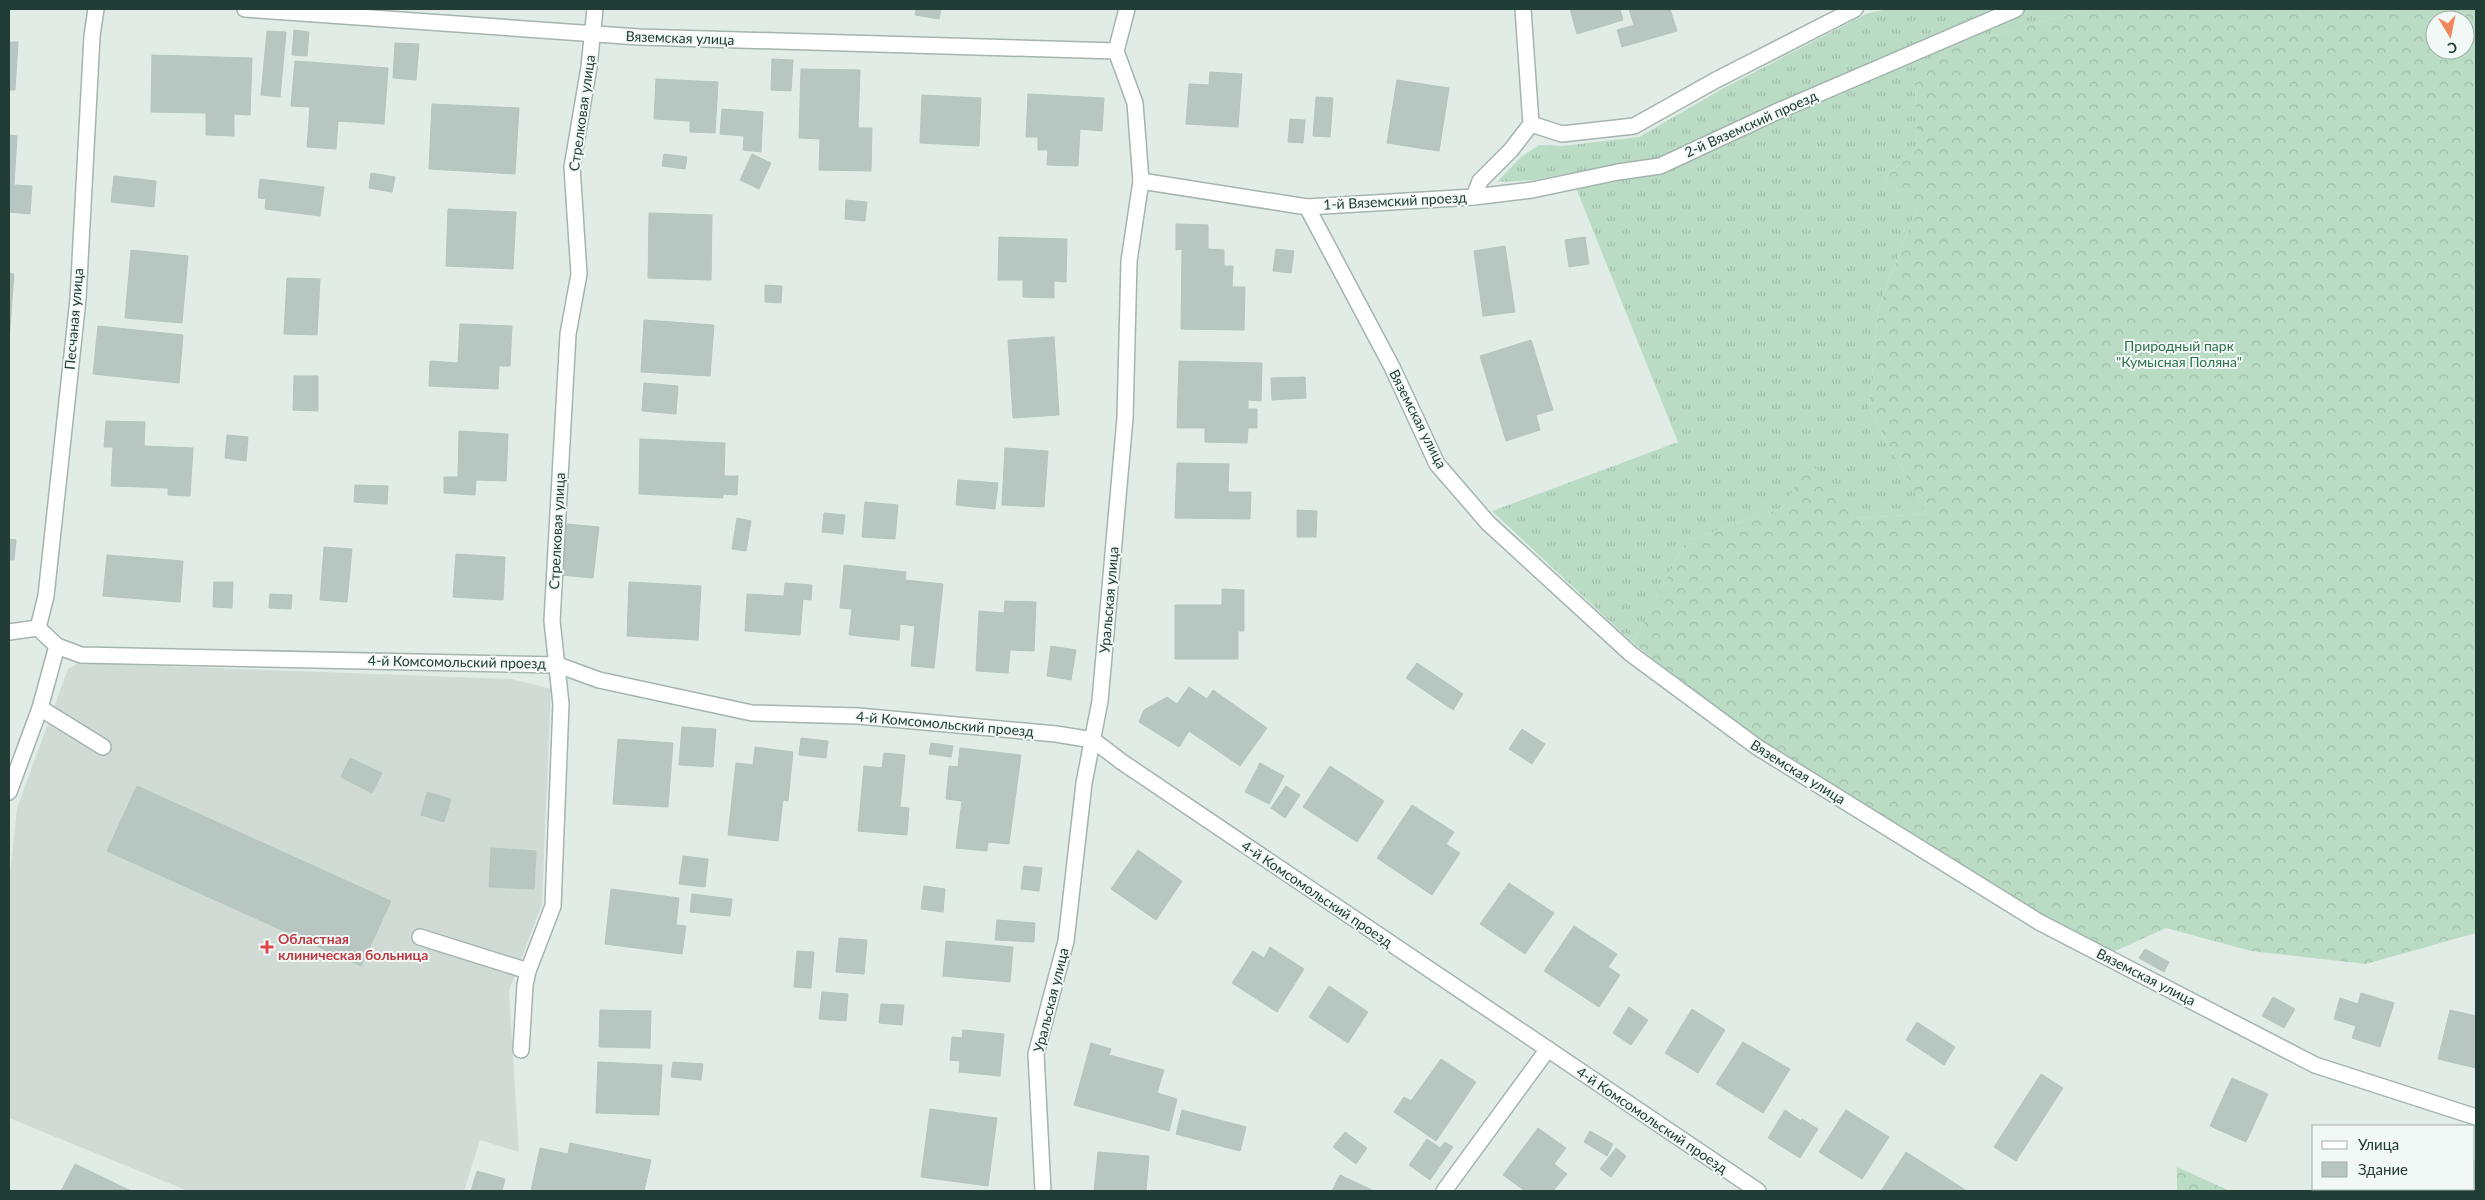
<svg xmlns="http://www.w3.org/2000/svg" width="2485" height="1200" font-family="Lato,sans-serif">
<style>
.built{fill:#d0dbd6}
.grass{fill:url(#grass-tufts)}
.forest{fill:url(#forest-crowns);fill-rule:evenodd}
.building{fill:#b7c6c1;stroke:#b4c5bf}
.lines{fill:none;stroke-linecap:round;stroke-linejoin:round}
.minor-casing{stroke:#a4b4ae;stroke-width:18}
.minor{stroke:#fff;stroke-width:15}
.health-dot{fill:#e0444e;stroke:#f2f8f5;stroke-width:2}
.labels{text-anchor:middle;stroke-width:4;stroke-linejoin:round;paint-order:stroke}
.street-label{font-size:14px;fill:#223c36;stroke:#f2f8f5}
.park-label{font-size:14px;fill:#2d724b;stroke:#f2f8f5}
.health-label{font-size:14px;font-weight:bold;fill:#be3a42;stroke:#f2f8f5;text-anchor:start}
</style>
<defs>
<pattern id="grass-tufts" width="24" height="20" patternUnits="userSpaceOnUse" patternTransform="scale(1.25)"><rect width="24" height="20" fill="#badcc5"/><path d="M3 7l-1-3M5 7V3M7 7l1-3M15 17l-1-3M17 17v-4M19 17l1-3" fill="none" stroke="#a0beaa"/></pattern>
<pattern id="forest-crowns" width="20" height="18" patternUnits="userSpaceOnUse" patternTransform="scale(1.25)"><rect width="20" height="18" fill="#badcc5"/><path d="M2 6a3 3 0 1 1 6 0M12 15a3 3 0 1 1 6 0" fill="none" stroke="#a0beaa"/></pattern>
</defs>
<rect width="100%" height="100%" fill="#e1ece7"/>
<!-- built -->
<path class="built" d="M 79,663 L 512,679 L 551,689 L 542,904 L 509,991 L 519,1152 L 480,1140 L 464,1191 L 188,1191 L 9,1118 L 9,884 L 17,808 L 68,669 Z"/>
<!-- grass -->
<path class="grass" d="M 1887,9 L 2089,9 L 1950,47 L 1915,83 L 1917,150 L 1884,178 L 1917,207 L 1878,309 L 1869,409 L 1927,514 L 1854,518 L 1811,461 L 1782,508 L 1686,541 L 1633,643 L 1492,511 L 1678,442 L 1570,173 L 1533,180 L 1497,182 L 1521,157 L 1539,145 L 1562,146 L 1639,137 L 1722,89 L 1866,14 Z"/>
<!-- forest -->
<g class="forest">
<path d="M 2089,9 L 2476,9 L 2476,933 L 2366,964 L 2251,951 L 2166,928 L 2113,952 L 2039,914 L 1759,743 L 1633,643 L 1686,541 L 1782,508 L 1811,460 L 1854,518 L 1927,514 L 1869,409 L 1878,309 L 1917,207 L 1884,178 L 1917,150 L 1915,83 L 1950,47 ZM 2435,20 L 2465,20 L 2465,50 L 2435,50 Z"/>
<path d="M 2177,1167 L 2230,1191 L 2177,1191 Z"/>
</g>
<!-- building -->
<g class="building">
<path d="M 916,9 L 941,9 L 939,19 L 915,15 Z"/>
<path d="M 1570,9 L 1620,9 L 1623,20 L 1577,34 Z"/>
<path d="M 1629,9 L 1670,9 L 1677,31 L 1622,47 L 1617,30 L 1634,25 Z"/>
<path d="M 294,30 L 309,32 L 307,56 L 292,55 Z"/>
<path d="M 267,31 L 286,32 L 280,97 L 261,95 Z"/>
<path d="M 9,42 L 18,42 L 15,90 L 9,90 Z"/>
<path d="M 395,43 L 419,44 L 416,80 L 393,78 Z"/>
<path d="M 152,55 L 252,58 L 250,115 L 234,114 L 234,136 L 206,135 L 206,113 L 151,112 Z"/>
<path d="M 772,59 L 793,60 L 791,91 L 771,90 Z"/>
<path d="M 295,61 L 388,68 L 384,124 L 338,121 L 336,149 L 307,147 L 310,107 L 291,106 Z"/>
<path d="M 801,69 L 860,70 L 858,128 L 872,128 L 871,171 L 819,170 L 820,139 L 799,138 Z"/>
<path d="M 1210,72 L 1242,74 L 1238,127 L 1186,124 L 1189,84 L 1209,85 Z"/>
<path d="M 656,79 L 718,82 L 715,133 L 690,132 L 690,121 L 654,119 Z"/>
<path d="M 1397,80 L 1449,88 L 1439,151 L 1387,143 Z"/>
<path d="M 1028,94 L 1104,98 L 1102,131 L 1080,129 L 1078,166 L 1047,165 L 1048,150 L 1038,150 L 1038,137 L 1026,137 Z"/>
<path d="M 922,95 L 981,98 L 979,146 L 920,143 Z"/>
<path d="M 1316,97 L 1333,98 L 1330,137 L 1313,136 Z"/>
<path d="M 432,104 L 519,108 L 515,174 L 429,169 Z"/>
<path d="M 722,109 L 763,112 L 761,152 L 743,150 L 744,136 L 720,134 Z"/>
<path d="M 1290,119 L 1305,120 L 1303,143 L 1288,142 Z"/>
<path d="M 9,135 L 17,136 L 14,185 L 32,186 L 30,214 L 9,212 Z"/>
<path d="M 664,154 L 687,157 L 685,169 L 662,166 Z"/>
<path d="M 752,154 L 771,163 L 759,189 L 740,180 Z"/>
<path d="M 371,173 L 395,177 L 392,192 L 369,188 Z"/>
<path d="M 114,176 L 156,181 L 154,207 L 111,202 Z"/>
<path d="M 260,179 L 324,187 L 320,216 L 265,209 L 266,199 L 258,198 Z"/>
<path d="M 846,200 L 867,202 L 865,221 L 845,219 Z"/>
<path d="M 448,209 L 516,212 L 513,269 L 446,266 Z"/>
<path d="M 649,213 L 712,215 L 711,280 L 648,278 Z"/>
<path d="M 1176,224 L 1208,225 L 1208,249 L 1224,250 L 1224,266 L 1233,266 L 1232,287 L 1245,287 L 1244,330 L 1181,329 L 1182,249 L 1176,250 Z"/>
<path d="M 999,237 L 1067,239 L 1066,282 L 1054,281 L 1054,298 L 1023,297 L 1023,280 L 998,280 Z"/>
<path d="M 1585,237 L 1589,264 L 1569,267 L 1565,240 Z"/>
<path d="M 1505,246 L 1515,312 L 1483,316 L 1474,251 Z"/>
<path d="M 1276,249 L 1294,251 L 1291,273 L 1273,271 Z"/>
<path d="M 131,250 L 188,256 L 182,323 L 125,318 Z"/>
<path d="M 9,273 L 14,274 L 9,341 Z"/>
<path d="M 287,278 L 320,279 L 317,335 L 284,334 Z"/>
<path d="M 765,285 L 782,286 L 781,303 L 765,302 Z"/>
<path d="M 644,320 L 714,325 L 710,376 L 641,372 Z"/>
<path d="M 460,324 L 512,326 L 510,366 L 499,366 L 498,389 L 429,386 L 430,361 L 458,363 Z"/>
<path d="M 98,326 L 183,335 L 179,383 L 93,374 Z"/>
<path d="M 1054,337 L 1059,415 L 1013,418 L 1008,340 Z"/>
<path d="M 1531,340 L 1553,410 L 1536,415 L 1540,430 L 1506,441 L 1480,356 Z"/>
<path d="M 1179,361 L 1262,363 L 1261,401 L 1248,400 L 1248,409 L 1257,409 L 1257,428 L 1248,428 L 1247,443 L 1205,442 L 1205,428 L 1177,428 Z"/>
<path d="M 294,376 L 318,376 L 318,411 L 293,410 Z"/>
<path d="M 1305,377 L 1306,398 L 1272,400 L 1271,378 Z"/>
<path d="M 644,383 L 678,386 L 676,414 L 642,411 Z"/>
<path d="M 106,421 L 145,422 L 144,446 L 193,448 L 190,496 L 168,495 L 168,488 L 111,486 L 113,447 L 104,447 Z"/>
<path d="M 459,431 L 508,434 L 506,481 L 476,480 L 475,495 L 444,493 L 444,477 L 458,477 Z"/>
<path d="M 227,435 L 248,437 L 246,461 L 225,458 Z"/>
<path d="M 640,439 L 725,443 L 724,476 L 738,476 L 737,495 L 723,494 L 723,498 L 639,494 Z"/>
<path d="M 1005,448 L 1048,451 L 1044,507 L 1002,505 Z"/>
<path d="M 1177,463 L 1229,464 L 1228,492 L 1251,492 L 1250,519 L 1175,518 Z"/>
<path d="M 958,480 L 998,483 L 995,509 L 956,505 Z"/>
<path d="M 355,485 L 388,486 L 387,504 L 354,502 Z"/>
<path d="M 865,502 L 898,505 L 895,539 L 862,537 Z"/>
<path d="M 1297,510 L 1317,511 L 1316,537 L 1297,537 Z"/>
<path d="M 824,513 L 845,515 L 843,534 L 822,532 Z"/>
<path d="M 737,518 L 751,521 L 746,551 L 732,549 Z"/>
<path d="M 567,524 L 599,527 L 593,578 L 561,575 Z"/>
<path d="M 9,539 L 16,540 L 14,560 L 9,560 Z"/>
<path d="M 324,547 L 352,549 L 347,602 L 320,600 Z"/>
<path d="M 456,554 L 505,557 L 503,600 L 453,597 Z"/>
<path d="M 107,555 L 183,561 L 180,602 L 103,596 Z"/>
<path d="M 844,565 L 906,572 L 905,580 L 943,584 L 934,668 L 911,666 L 915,626 L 900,624 L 899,640 L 849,635 L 852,609 L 840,608 Z"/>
<path d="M 214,582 L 233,582 L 232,608 L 213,607 Z"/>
<path d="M 629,582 L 701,586 L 698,640 L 627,636 Z"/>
<path d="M 785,583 L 812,585 L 811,600 L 803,599 L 800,635 L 745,631 L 747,594 L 784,596 Z"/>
<path d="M 1222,589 L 1244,590 L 1244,631 L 1238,631 L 1238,659 L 1175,659 L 1175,605 L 1222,605 Z"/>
<path d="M 270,594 L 292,595 L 291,609 L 269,608 Z"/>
<path d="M 1005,601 L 1036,602 L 1034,651 L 1010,650 L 1008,673 L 976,671 L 979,611 L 1004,613 Z"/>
<path d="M 1051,646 L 1076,650 L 1071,680 L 1047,676 Z"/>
<path d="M 1417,663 L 1463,694 L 1453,710 L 1406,678 Z"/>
<path d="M 1189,687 L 1207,699 L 1213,690 L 1267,728 L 1240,766 L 1189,731 L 1179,747 L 1139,722 L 1144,710 L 1167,697 L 1177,704 Z"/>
<path d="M 682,727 L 716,729 L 713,767 L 679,765 Z"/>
<path d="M 1522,729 L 1545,744 L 1532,764 L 1509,749 Z"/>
<path d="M 801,738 L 828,741 L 826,758 L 799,755 Z"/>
<path d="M 618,739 L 673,743 L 668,807 L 613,804 Z"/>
<path d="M 931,743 L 953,746 L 951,757 L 929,754 Z"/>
<path d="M 755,747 L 793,752 L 788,801 L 783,800 L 778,841 L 728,835 L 736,763 L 753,765 Z"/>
<path d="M 960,748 L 1021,755 L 1009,844 L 988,842 L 987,851 L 956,848 L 962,801 L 946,799 L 949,766 L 958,767 Z"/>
<path d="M 884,753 L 905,755 L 900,807 L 909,808 L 907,835 L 858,831 L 864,766 L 882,768 Z"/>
<path d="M 350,758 L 382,773 L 372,793 L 341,777 Z"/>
<path d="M 1260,763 L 1284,776 L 1269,804 L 1245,792 Z"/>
<path d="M 1330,766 L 1384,801 L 1357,842 L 1303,807 Z"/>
<path d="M 137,786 L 391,901 L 361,966 L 107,851 Z"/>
<path d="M 1286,786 L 1300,795 L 1285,818 L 1271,808 Z"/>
<path d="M 427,792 L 451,799 L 444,822 L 421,815 Z"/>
<path d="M 1412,805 L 1454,832 L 1446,844 L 1460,853 L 1432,895 L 1377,858 Z"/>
<path d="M 491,848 L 536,851 L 534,889 L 489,887 Z"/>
<path d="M 1138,850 L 1182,881 L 1156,920 L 1111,889 Z"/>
<path d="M 683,856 L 708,859 L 705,887 L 679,884 Z"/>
<path d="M 1024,866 L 1042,868 L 1039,891 L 1021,889 Z"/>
<path d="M 1509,883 L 1554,913 L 1525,954 L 1480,924 Z"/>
<path d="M 924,886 L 945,889 L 943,912 L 921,909 Z"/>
<path d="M 611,889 L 679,898 L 676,925 L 686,926 L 682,954 L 605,944 Z"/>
<path d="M 692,894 L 732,899 L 730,916 L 690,912 Z"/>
<path d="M 997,920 L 1035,923 L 1034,942 L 995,940 Z"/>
<path d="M 1574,926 L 1617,954 L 1608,967 L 1620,975 L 1599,1007 L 1544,971 Z"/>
<path d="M 839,938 L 867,940 L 864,974 L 836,972 Z"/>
<path d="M 946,941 L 1013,947 L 1010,982 L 943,976 Z"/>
<path d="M 1270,947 L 1304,969 L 1277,1012 L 1232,983 L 1253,951 L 1264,958 Z"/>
<path d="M 2145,949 L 2169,962 L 2164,972 L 2139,958 Z"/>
<path d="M 797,951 L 814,952 L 811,988 L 794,987 Z"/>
<path d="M 1329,986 L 1368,1012 L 1348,1043 L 1309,1017 Z"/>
<path d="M 822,992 L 848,994 L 846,1021 L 819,1019 Z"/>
<path d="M 2361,993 L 2394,1003 L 2380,1047 L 2352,1038 L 2356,1026 L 2334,1019 L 2340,998 L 2358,1004 Z"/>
<path d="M 2273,997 L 2295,1009 L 2284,1028 L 2262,1016 Z"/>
<path d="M 881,1004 L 904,1005 L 902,1025 L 879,1023 Z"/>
<path d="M 1629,1007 L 1648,1020 L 1631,1045 L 1613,1033 Z"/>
<path d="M 1692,1009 L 1725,1030 L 1698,1073 L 1665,1053 Z"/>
<path d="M 600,1010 L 651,1011 L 650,1048 L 599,1047 Z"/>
<path d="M 2450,1010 L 2476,1016 L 2476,1068 L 2438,1059 Z"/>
<path d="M 1917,1022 L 1955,1047 L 1944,1065 L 1906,1040 Z"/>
<path d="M 963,1030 L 1004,1034 L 1000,1076 L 959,1072 L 960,1061 L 950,1060 L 952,1037 L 962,1038 Z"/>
<path d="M 1743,1042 L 1790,1069 L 1763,1113 L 1716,1084 Z"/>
<path d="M 1091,1043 L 1111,1049 L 1109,1055 L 1164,1070 L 1157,1093 L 1177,1099 L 1169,1131 L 1074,1105 Z"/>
<path d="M 1441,1059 L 1476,1082 L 1436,1141 L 1394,1112 L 1404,1097 L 1411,1101 Z"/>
<path d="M 598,1062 L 662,1065 L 659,1115 L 596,1113 Z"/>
<path d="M 673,1062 L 703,1064 L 701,1080 L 671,1077 Z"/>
<path d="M 2041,1074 L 2063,1088 L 2016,1161 L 1994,1147 Z"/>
<path d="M 2232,1078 L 2268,1094 L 2246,1142 L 2210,1126 Z"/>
<path d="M 930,1109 L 997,1118 L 988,1186 L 921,1177 Z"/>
<path d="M 1182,1110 L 1246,1127 L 1240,1151 L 1176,1134 Z"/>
<path d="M 1785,1110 L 1801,1121 L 1784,1148 L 1768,1138 Z"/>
<path d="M 1846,1110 L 1889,1137 L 1862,1179 L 1819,1152 Z"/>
<path d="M 1802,1119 L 1818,1129 L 1800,1158 L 1784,1148 Z"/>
<path d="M 1538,1128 L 1566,1148 L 1554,1164 L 1567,1174 L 1553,1191 L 1525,1191 L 1503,1175 Z"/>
<path d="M 1590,1131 L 1613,1144 L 1607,1156 L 1584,1142 Z"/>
<path d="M 1345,1132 L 1367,1148 L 1356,1164 L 1333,1147 Z"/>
<path d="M 1427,1139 L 1440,1148 L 1445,1142 L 1453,1147 L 1430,1180 L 1409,1165 Z"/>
<path d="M 570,1143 L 651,1160 L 644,1191 L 531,1191 L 540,1148 L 568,1154 Z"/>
<path d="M 1616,1148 L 1626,1156 L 1611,1177 L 1600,1169 Z"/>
<path d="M 1098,1152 L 1149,1156 L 1146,1191 L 1094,1191 Z"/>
<path d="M 1906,1152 L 1967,1191 L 1881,1191 Z"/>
<path d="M 2474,1161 L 2476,1161 L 2476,1191 L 2397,1191 L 2398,1189 L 2474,1189 Z"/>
<path d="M 75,1164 L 131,1191 L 61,1191 Z"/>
<path d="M 477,1171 L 505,1179 L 502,1191 L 471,1191 Z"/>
<path d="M 1340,1175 L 1374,1191 L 1332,1191 Z"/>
</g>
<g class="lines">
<defs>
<g id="minor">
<path d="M 245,9 L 639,37 L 1116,51"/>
<path d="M 1531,124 L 1562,134 L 1634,126 L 1716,80 L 1855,9"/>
<path d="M 1141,181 L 1307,207 L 1474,197 L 1480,181 L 1511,150 L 1531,124 L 1523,9"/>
<path d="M 1474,197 L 1532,190 L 1618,172 L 1660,166 L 1776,112 L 2016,9"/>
<path d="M 1307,207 L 1392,367 L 1437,464 L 1488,523 L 1631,654 L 1757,747 L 2039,922 L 2315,1065 L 2476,1117"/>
<path d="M 38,628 L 46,596 L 78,299 L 92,36 L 96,9"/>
<path d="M 9,632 L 38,628 L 57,646 L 81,655 L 558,665 L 599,680 L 752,713 L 858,716 L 1056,734 L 1093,740 L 1122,762 L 1758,1191"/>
<path d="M 40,708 L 103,747"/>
<path d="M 9,792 L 40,708 L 57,646"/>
<path d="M 420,937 L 528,971"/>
<path d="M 521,1050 L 525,985 L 528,971 L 553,906 L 561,704 L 552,621 L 568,334 L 579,274 L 572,167 L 589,67 L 595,9"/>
<path d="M 1043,1191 L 1036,1054 L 1066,941 L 1084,783 L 1100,701 L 1125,418 L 1129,261 L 1141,181 L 1135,103 L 1116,51 L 1127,9"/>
<path d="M 1444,1191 L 1548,1049"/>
</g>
</defs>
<!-- minor casing -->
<use href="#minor" class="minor-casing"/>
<!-- minor -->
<use href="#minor" class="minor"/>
</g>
<!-- markers -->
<path class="health-dot" d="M264.5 939.5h5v5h5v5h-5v5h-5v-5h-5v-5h5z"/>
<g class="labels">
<!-- street labels -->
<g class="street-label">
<text transform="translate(680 38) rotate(2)" y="5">Вяземская улица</text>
<text transform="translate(582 113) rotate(-82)" y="5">Стрелковая улица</text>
<text transform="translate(1751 124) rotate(-24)" y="5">2-й Вяземский проезд</text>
<text transform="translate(1395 201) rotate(-3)" y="5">1-й Вяземский проезд</text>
<text transform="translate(74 319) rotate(-85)" y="5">Песчаная улица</text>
<text transform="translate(1418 419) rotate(63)" y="5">Вяземская улица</text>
<text transform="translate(557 531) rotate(-87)" y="5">Стрелковая улица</text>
<text transform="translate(1109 600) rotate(-85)" y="5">Уральская улица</text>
<text transform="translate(457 662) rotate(1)" y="5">4-й Комсомольский проезд</text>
<text transform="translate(945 724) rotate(5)" y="5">4-й Комсомольский проезд</text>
<text transform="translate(1798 772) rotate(32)" y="5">Вяземская улица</text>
<text transform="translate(1317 894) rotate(34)" y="5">4-й Комсомольский проезд</text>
<text transform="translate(2146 977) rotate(27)" y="5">Вяземская улица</text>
<text transform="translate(1051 1000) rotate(-76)" y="5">Уральская улица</text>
<text transform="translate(1652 1120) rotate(34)" y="5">4-й Комсомольский проезд</text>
</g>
<!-- park labels -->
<g class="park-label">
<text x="2179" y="351">Природный парк<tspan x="2179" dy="16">"Кумысная Поляна"</tspan></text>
</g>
<!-- health labels -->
<g class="health-label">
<text x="278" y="944">Областная<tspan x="278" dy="16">клиническая больница</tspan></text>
</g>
</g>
<!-- border -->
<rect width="2485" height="1200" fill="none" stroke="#223c36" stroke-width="20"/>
<!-- legend -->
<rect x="2312" y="1125" width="162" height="65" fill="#f2f8f5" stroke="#9fada9"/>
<rect x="2322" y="1141" width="25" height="8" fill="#ffffff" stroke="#9fada9"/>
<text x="2358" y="1150" font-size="15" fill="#223c36">Улица</text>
<rect x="2322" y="1162" width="25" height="15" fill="#b7c6c1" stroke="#9fada9"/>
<text x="2358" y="1175" font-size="15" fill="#223c36">Здание</text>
<!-- north arrow -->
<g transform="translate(2450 35) rotate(170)"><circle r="24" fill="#f2f8f5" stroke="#9fada9"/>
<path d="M0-4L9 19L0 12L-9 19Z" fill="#ef875c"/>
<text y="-8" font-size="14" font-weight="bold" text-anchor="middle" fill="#223c36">С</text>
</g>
</svg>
